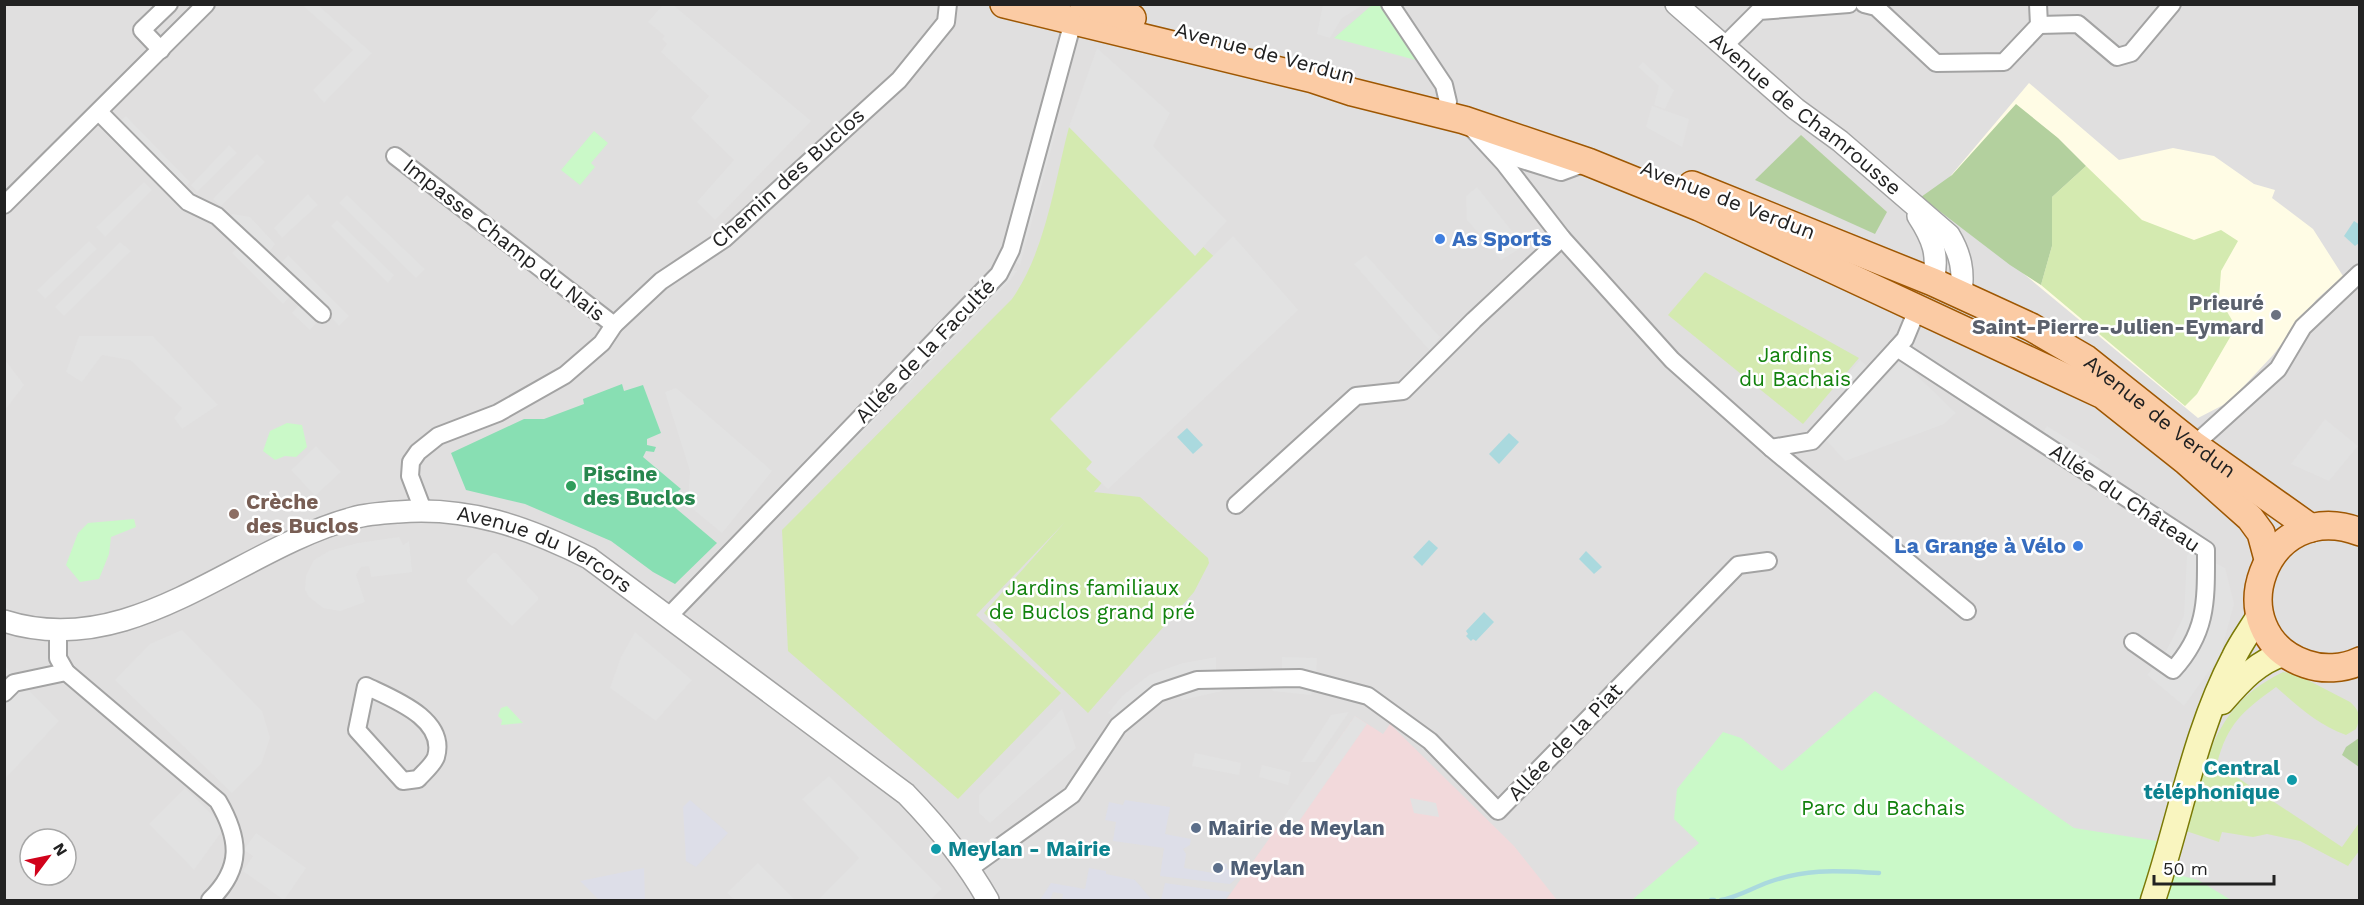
<svg xmlns="http://www.w3.org/2000/svg" width="2364" height="905" font-family="'Work Sans',sans-serif">
<style>
.residential{fill:#e0dfdf;fill-rule:evenodd}
.commercial{fill:#f2d9db}
.education{fill:#fffce5}
.grass{fill:#d4eab0}
.forest{fill:#b3d09e}
.park{fill:#caf9c8}
.pitch{fill:#88dfb3}
.parking{fill:#e2e2e2}
.plaza{fill:#dddee8}
.water{fill:#aad9de}
.lines{fill:none;stroke-linecap:round;stroke-linejoin:round}
.stream{stroke:#aad9de;stroke-width:4.5}
.minor-casing{stroke:#a3a3a3;stroke-width:20}
.tertiary-casing{stroke:#a3a3a3;stroke-width:24}
.secondary-casing{stroke:#7b7a06;stroke-width:27}
.primary-casing{stroke:#9e5702;stroke-width:30}
.minor{stroke:#fff;stroke-width:16}
.tertiary{stroke:#fff;stroke-width:21}
.secondary{stroke:#f9f5bf;stroke-width:24}
.primary{stroke:#fbcba4;stroke-width:27}
.shop-dot{fill:#3f7fe0;stroke:#fff;stroke-width:2}
.worship-dot{fill:#6b7280;stroke:#fff;stroke-width:2}
.leisure-dot{fill:#2e9e5b;stroke:#fff;stroke-width:2}
.education-dot{fill:#8d6e63;stroke:#fff;stroke-width:2}
.culture-dot{fill:#0f9aa8;stroke:#fff;stroke-width:2}
.service-dot{fill:#5c6f8a;stroke:#fff;stroke-width:2}
.labels{text-anchor:middle;stroke-width:5;stroke-linejoin:round;paint-order:stroke}
.street-label{font-size:21px;fill:#222;stroke:#fff}
.shop-label{font-size:21px;font-weight:bold;fill:#366cbe;stroke:#fff;text-anchor:start}
.worship-label{font-size:21px;font-weight:bold;fill:#5b616d;stroke:#fff;text-anchor:end}
.park-label{font-size:21px;fill:#12820d;stroke:#fff}
.leisure-label{font-size:21px;font-weight:bold;fill:#27864d;stroke:#fff;text-anchor:start}
.education-label{font-size:21px;font-weight:bold;fill:#785e54;stroke:#fff;text-anchor:start}
.culture-label{font-size:21px;font-weight:bold;fill:#0d838f;stroke:#fff;text-anchor:end}
.service-label{font-size:21px;font-weight:bold;fill:#4e5e75;stroke:#fff;text-anchor:start}
</style>
<rect width="100%" height="100%" fill="#f2eee9"/>
<!-- residential -->
<path class="residential" d="M 5,5 L 2359,5 L 2359,900 L 5,900 ZM 30,839 L 66,839 L 66,875 L 30,875 Z"/>
<!-- commercial -->
<path class="commercial" d="M 1355,716 L 1383,734 L 1390,724 L 1514,846 L 1557,900 L 1226,900 Z"/>
<!-- education -->
<path class="education" d="M 2029,83 L 2119,160 L 2173,148 L 2214,156 L 2254,184 L 2275,190 L 2272,198 L 2313,229 L 2343,276 L 2316,300 L 2273,355 L 2229,402 L 2198,418 L 1932,198 Z"/>
<!-- grass -->
<g class="grass">
<path d="M 1069,127 L 1228,269 L 1117,465 L 1094,492 L 1140,497 L 1208,558 L 1209,563 L 1194,592 L 1088,713 L 984,613 L 1065,522 L 976,615 L 1061,693 L 958,799 L 788,651 L 782,530 L 1012,299 C 1046,250 1054,184 1069,127 Z"/>
<path d="M 2086,166 L 2142,220 L 2194,240 L 2221,230 L 2238,241 L 2221,271 L 2219,298 L 2236,327 L 2197,394 L 2185,406 L 2041,285 L 2052,246 L 2052,197 Z"/>
<path d="M 1705,272 L 1859,358 L 1803,424 L 1668,315 Z"/>
<path d="M 2283,672 L 2296,674 L 2350,702 C 2360,711 2361,717 2356,729 L 2346,735 C 2318,725 2298,706 2276,687 C 2243,711 2227,724 2217,764 L 2342,847 L 2359,823 L 2359,851 L 2348,866 L 2300,841 L 2267,834 L 2253,837 L 2222,832 L 2219,842 L 2186,831 C 2186,819 2193,804 2196,791 C 2213,736 2228,699 2283,672 Z"/>
</g>
<!-- forest -->
<g class="forest">
<path d="M 2016,104 L 2058,138 L 2086,166 L 2052,197 L 2052,246 L 2041,285 L 2010,265 L 1921,197 L 1952,175 Z"/>
<path d="M 1801,135 L 1887,212 L 1875,234 L 1755,180 Z"/>
<path d="M 2359,738 L 2359,767 L 2342,755 L 2346,747 Z"/>
</g>
<!-- park -->
<g class="park">
<path d="M 1372,5 L 1384,5 L 1423,62 L 1334,38 Z"/>
<path d="M 594,131 L 608,143 L 591,163 L 595,167 L 580,185 L 561,170 Z"/>
<path d="M 287,423 L 302,425 L 307,447 L 296,457 L 285,456 L 275,460 L 263,451 L 270,431 Z"/>
<path d="M 134,519 L 136,527 L 111,537 L 109,554 L 99,579 L 80,582 L 66,565 L 78,533 L 88,523 Z"/>
<path d="M 1875,691 L 2074,828 L 2157,841 L 2140,900 L 1632,900 L 1699,843 L 1674,819 L 1677,789 L 1723,732 L 1741,738 L 1782,771 Z"/>
<path d="M 507,706 L 523,723 L 501,725 L 502,720 L 498,716 L 501,708 Z"/>
<path d="M 2171,873 L 2198,880 L 2231,900 L 2162,900 Z"/>
</g>
<!-- pitch -->
<path class="pitch" d="M 622,384 L 624,391 L 643,385 L 661,433 L 647,439 L 647,445 L 656,447 L 654,452 L 646,451 L 643,457 L 681,489 L 678,491 L 681,494 L 672,505 L 717,543 L 675,584 L 653,572 L 611,541 L 525,504 L 466,490 L 451,453 L 524,419 L 544,419 L 584,404 L 583,399 Z"/>
<!-- parking -->
<g class="parking">
<path d="M 302,5 L 318,5 L 372,53 L 324,103 L 313,90 L 353,50 Z"/>
<path d="M 663,5 L 673,5 L 811,121 L 715,220 L 697,202 L 734,160 L 691,118 L 709,96 L 661,52 L 667,44 L 662,39 L 665,36 L 648,22 Z"/>
<path d="M 1323,5 L 1323,4 L 1363,5 L 1342,18 L 1330,38 L 1317,34 Z"/>
<path d="M 1097,48 L 1170,113 L 1153,146 L 1227,221 L 1195,256 L 1069,127 Z"/>
<path d="M 1643,62 L 1674,90 L 1665,109 L 1654,105 L 1659,86 L 1638,67 Z"/>
<path d="M 1652,106 L 1689,119 L 1682,147 L 1646,127 Z"/>
<path d="M 126,116 L 190,182 L 183,189 L 118,123 Z"/>
<path d="M 1052,123 L 1058,123 L 1020,265 L 1015,262 Z"/>
<path d="M 229,145 L 237,153 L 197,192 L 191,185 Z"/>
<path d="M 257,154 L 265,162 L 221,206 L 213,199 Z"/>
<path d="M 144,182 L 152,190 L 105,237 L 96,227 Z"/>
<path d="M 1477,187 L 1524,246 L 1501,260 L 1467,220 L 1466,196 Z"/>
<path d="M 308,194 L 318,205 L 282,238 L 274,228 Z"/>
<path d="M 347,195 L 425,269 L 416,278 L 339,203 Z"/>
<path d="M 232,214 L 250,217 L 275,244 L 269,252 L 230,218 Z"/>
<path d="M 337,220 L 394,275 L 388,283 L 331,226 Z"/>
<path d="M 1233,236 L 1298,310 L 1108,489 L 1086,469 L 1092,462 L 1050,419 Z"/>
<path d="M 89,241 L 97,249 L 45,299 L 37,290 Z"/>
<path d="M 120,242 L 131,251 L 64,316 L 55,307 Z"/>
<path d="M 241,244 L 291,295 L 283,304 L 232,253 Z"/>
<path d="M 288,255 L 349,316 L 339,326 L 280,264 Z"/>
<path d="M 1366,255 L 1440,337 L 1430,351 L 1354,264 Z"/>
<path d="M 1012,270 L 1017,271 L 1008,283 L 908,386 L 901,386 Z"/>
<path d="M 299,305 L 316,323 L 310,330 L 292,313 Z"/>
<path d="M 79,336 L 153,336 L 218,405 L 182,429 L 174,418 L 182,408 L 130,360 L 102,355 L 82,382 L 66,372 Z"/>
<path d="M 5,360 L 24,385 L 5,410 Z"/>
<path d="M 1860,360 L 1870,369 L 1851,391 L 1842,382 Z"/>
<path d="M 1901,360 L 1956,413 L 1944,424 L 1845,461 L 1826,440 Z"/>
<path d="M 676,388 L 772,471 L 722,533 L 688,505 L 690,471 L 665,392 Z"/>
<path d="M 878,409 L 879,416 L 799,496 L 795,493 Z"/>
<path d="M 2325,419 L 2358,446 L 2329,481 L 2291,464 Z"/>
<path d="M 2047,426 L 2101,460 L 2092,475 L 2038,440 Z"/>
<path d="M 316,446 L 341,472 L 315,496 L 291,470 Z"/>
<path d="M 399,537 L 403,545 L 409,541 L 412,572 L 371,577 L 369,566 L 361,567 L 356,575 L 365,602 L 340,611 L 323,608 L 309,597 L 305,590 L 306,576 L 314,560 L 329,551 L 358,543 Z"/>
<path d="M 2192,550 L 2225,568 L 2234,604 L 2220,656 L 2184,706 L 2147,675 L 2166,651 L 2184,616 L 2187,556 Z"/>
<path d="M 493,553 L 496,553 L 538,597 L 538,600 L 512,626 L 467,582 L 467,579 Z"/>
<path d="M 182,630 L 262,711 L 270,738 L 261,764 L 232,793 L 115,680 L 150,644 Z"/>
<path d="M 635,632 L 692,680 L 656,721 L 610,688 L 621,657 Z"/>
<path d="M 1216,657 L 1216,672 L 1155,687 L 1131,703 L 1116,720 L 1108,713 L 1122,696 L 1149,675 L 1183,663 Z"/>
<path d="M 1282,657 L 1317,658 L 1316,673 L 1282,672 Z"/>
<path d="M 4,665 L 59,721 L 5,779 L 4,779 Z"/>
<path d="M 1226,686 L 1222,691 L 1182,700 L 1177,692 Z"/>
<path d="M 1270,686 L 1314,686 L 1311,695 L 1273,691 Z"/>
<path d="M 1062,709 L 1076,748 L 990,823 L 979,813 L 979,795 Z"/>
<path d="M 1349,712 L 1315,762 L 1301,762 L 1331,715 Z"/>
<path d="M 1355,716 L 1367,724 L 1293,830 L 1281,821 Z"/>
<path d="M 1195,753 L 1241,763 L 1239,775 L 1192,766 Z"/>
<path d="M 1262,765 L 1291,772 L 1288,785 L 1259,777 Z"/>
<path d="M 829,776 L 942,889 L 930,900 L 818,900 L 859,858 L 802,799 Z"/>
<path d="M 185,788 L 225,827 L 194,870 L 149,824 Z"/>
<path d="M 1410,798 L 1436,803 L 1439,817 L 1414,813 Z"/>
<path d="M 256,833 L 306,868 L 284,900 L 243,871 L 253,856 L 244,850 Z"/>
<path d="M 758,863 L 795,900 L 735,900 L 727,893 Z"/>
</g>
<!-- plaza -->
<g class="plaza">
<path d="M 690,800 L 728,833 L 696,867 L 686,861 L 683,807 Z"/>
<path d="M 1125,800 L 1170,807 L 1165,834 L 1191,839 L 1190,845 L 1183,849 L 1186,854 L 1184,868 L 1219,874 L 1221,863 L 1227,864 L 1227,869 L 1244,872 L 1230,884 L 1160,876 L 1164,848 L 1113,841 L 1116,822 L 1105,820 L 1109,802 L 1123,805 Z"/>
<path d="M 644,868 L 645,900 L 599,900 L 580,881 Z"/>
<path d="M 1089,868 L 1106,871 L 1106,874 L 1135,880 L 1152,900 L 1062,900 L 1063,894 L 1053,892 L 1050,900 L 1040,900 L 1051,883 L 1085,889 Z"/>
<path d="M 1165,883 L 1221,891 L 1230,892 L 1225,900 L 1161,900 Z"/>
</g>
<!-- water -->
<g class="water">
<path d="M 2354,221 L 2360,225 L 2359,243 L 2355,246 L 2344,236 Z"/>
<path d="M 1187,428 L 1203,445 L 1193,454 L 1177,437 Z"/>
<path d="M 1509,433 L 1519,442 L 1499,464 L 1489,454 Z"/>
<path d="M 1429,540 L 1438,548 L 1422,566 L 1413,557 Z"/>
<path d="M 1586,551 L 1602,567 L 1594,574 L 1579,559 Z"/>
<path d="M 1484,612 L 1494,622 L 1476,641 L 1473,639 L 1471,641 L 1466,636 L 1468,634 L 1466,631 Z"/>
</g>
<g class="lines">
<!-- stream -->
<g class="stream">
<path d="M 1711,900 L 1714,900"/>
<path d="M 1721,900 C 1738,897 1752,888 1769,882 C 1809,868 1837,871 1879,873"/>
</g>
<defs>
<g id="minor">
<path d="M 1390,4 L 1444,85 L 1448,102"/>
<path d="M 1864,4 L 1876,7 L 1936,63 L 2004,62 L 2039,25 L 2038,4"/>
<path d="M 2039,25 L 2078,24 L 2117,57 L 2131,53 L 2172,4"/>
<path d="M 1724,46 L 1759,11 L 1849,4"/>
<path d="M 161,50 L 142,30 L 169,4"/>
<path d="M 99,112 L 188,202 L 217,216 L 322,314"/>
<path d="M 1469,125 L 1504,163 L 1562,238 L 1672,360 L 1771,448 L 1967,611"/>
<path d="M 1494,151 L 1561,172 L 1588,162"/>
<path d="M 395,156 L 614,325"/>
<path d="M 4,205 L 206,4"/>
<path d="M 1897,348 L 2206,550 C 2206,599 2208,632 2173,670 L 2133,642"/>
<path d="M 2194,445 L 2278,369 L 2303,327 L 2360,273"/>
<path d="M 1771,448 L 1812,441 L 1897,348 L 1905,339 L 1917,310"/>
<path d="M 1236,505 L 1356,396 L 1403,391 L 1474,320 L 1562,238"/>
<path d="M 423,510 L 410,476 L 411,462 L 418,452 L 438,436 L 498,413 L 565,375 L 602,343 L 614,325 L 661,281 L 724,239 L 899,80 L 946,22 L 948,4"/>
<path d="M 668,617 L 999,274 L 1011,250 L 1075,14"/>
<path d="M 58,630 L 58,658 L 66,672 L 218,801 C 240,839 243,868 210,900"/>
<path d="M 366,686 C 393,699 447,719 436,757 C 433,765 423,773 418,779 L 403,781 L 357,730 Z"/>
<path d="M 4,693 L 14,683 L 66,672"/>
<path d="M 969,869 L 1072,795 L 1118,726 L 1158,693 L 1197,680 L 1300,678 L 1368,696 L 1430,741 L 1498,811 L 1738,565 L 1768,561"/>
</g>
<g id="tertiary">
<path id="s1" d="M 1676,4 L 1796,109 L 1840,141 L 1949,235 C 1961,255 1964,271 1961,294"/>
<path d="M 1918,216 C 1933,239 1939,255 1933,282"/>
<path id="s2" d="M 4,621 C 132,662 238,549 353,518 C 367,514 383,513 398,512 C 468,506 527,527 589,558 L 906,794 C 938,827 966,861 988,900"/>
</g>
<g id="secondary">
<path d="M 2222,702 C 2241,680 2258,661 2286,653"/>
<path d="M 2153,900 C 2180,820 2194,733 2234,657 C 2241,642 2252,628 2260,614"/>
</g>
<g id="primary">
<path d="M 1004,4 L 1313,79 L 1352,92 L 1464,120 L 1588,162 L 1699,207 L 2103,395 L 2186,461 L 2250,518 L 2261,533 L 2268,559"/>
<path d="M 1084,4 L 1132,18"/>
<path id="s3" d="M 1692,185 L 1933,282 L 2031,327 L 2086,359 L 2194,445 L 2311,528"/>
<path d="M 2360,532 C 2264,495 2216,633 2306,664 C 2323,670 2343,669 2360,661"/>
</g>
</defs>
<!-- minor casing -->
<use href="#minor" class="minor-casing"/>
<!-- tertiary casing -->
<use href="#tertiary" class="tertiary-casing"/>
<!-- secondary casing -->
<use href="#secondary" class="secondary-casing"/>
<!-- primary casing -->
<use href="#primary" class="primary-casing"/>
<!-- minor -->
<use href="#minor" class="minor"/>
<!-- tertiary -->
<use href="#tertiary" class="tertiary"/>
<!-- secondary -->
<use href="#secondary" class="secondary"/>
<!-- primary -->
<use href="#primary" class="primary"/>
</g>
<!-- markers -->
<g class="shop-dot">
<circle cx="1440" cy="239" r="6"/>
<circle cx="2078" cy="546" r="6"/>
</g>
<circle class="worship-dot" cx="2276" cy="315" r="6"/>
<circle class="leisure-dot" cx="571" cy="486" r="6"/>
<circle class="education-dot" cx="234" cy="514" r="6"/>
<g class="culture-dot">
<circle cx="2292" cy="780" r="6"/>
<circle cx="936" cy="849" r="6"/>
</g>
<g class="service-dot">
<circle cx="1196" cy="828" r="6"/>
<circle cx="1218" cy="868" r="6"/>
</g>
<g class="labels">
<!-- street labels -->
<g class="street-label">
<text transform="translate(1265 53) rotate(15)" y="7">Avenue de Verdun</text>
<text dy="7" stroke="none"><textPath href="#s1" startOffset="170">Avenue de Chamrousse</textPath></text>
<text transform="translate(788 178) rotate(-42)" y="7">Chemin des Buclos</text>
<text transform="translate(1728 200) rotate(21)" y="7">Avenue de Verdun</text>
<text transform="translate(504 240) rotate(38)" y="7">Impasse Champ du Nais</text>
<text transform="translate(925 351) rotate(-46)" y="7">Allée de la Faculté</text>
<text dy="7" stroke="none"><textPath href="#s3" startOffset="525">Avenue de Verdun</textPath></text>
<text transform="translate(2125 498) rotate(34)" y="7">Allée du Château</text>
<text dy="7" stroke="none"><textPath href="#s2" startOffset="573">Avenue du Vercors</textPath></text>
<text transform="translate(1565 742) rotate(-46)" y="7">Allée de la Piat</text>
</g>
<!-- shop labels -->
<g class="shop-label">
<text x="1452" y="246">As Sports</text>
<text x="2066" y="553" text-anchor="end">La Grange à Vélo</text>
</g>
<!-- worship labels -->
<g class="worship-label">
<text x="2264" y="310">Prieuré<tspan x="2264" dy="24">Saint-Pierre-Julien-Eymard</tspan></text>
</g>
<!-- park labels -->
<g class="park-label">
<text x="1795" y="362">Jardins<tspan x="1795" dy="24">du Bachais</tspan></text>
<text x="1092" y="595">Jardins familiaux<tspan x="1092" dy="24">de Buclos grand pré</tspan></text>
<text x="1883" y="815">Parc du Bachais</text>
</g>
<!-- leisure labels -->
<g class="leisure-label">
<text x="583" y="481">Piscine<tspan x="583" dy="24">des Buclos</tspan></text>
</g>
<!-- education labels -->
<g class="education-label">
<text x="246" y="509">Crèche<tspan x="246" dy="24">des Buclos</tspan></text>
</g>
<!-- culture labels -->
<g class="culture-label">
<text x="2280" y="775">Central<tspan x="2280" dy="24">téléphonique</tspan></text>
<text x="948" y="856" text-anchor="start">Meylan - Mairie</text>
</g>
<!-- service labels -->
<g class="service-label">
<text x="1208" y="835">Mairie de Meylan</text>
<text x="1230" y="875">Meylan</text>
</g>
</g>
<!-- border -->
<rect width="2364" height="905" fill="none" stroke="#222222" stroke-width="12"/>
<!-- north arrow -->
<g transform="translate(48 857) rotate(58)"><circle r="28" fill="#ffffff" stroke="#a7a7a7" stroke-width="1.5"/>
<path d="M0-4.5L10 22L0 15L-10 22Z" fill="#d1021b"/>
<text y="-9" font-size="16" font-weight="bold" text-anchor="middle" fill="#222222">N</text>
</g>
<!-- scale -->
<path d="M2154 875v9h120v-9" fill="none" stroke="#222222" stroke-width="3"/>
<text x="2163" y="875" font-size="18" fill="#222222" stroke="#ffffff" stroke-width="4.5" paint-order="stroke">50 m</text>
</svg>
